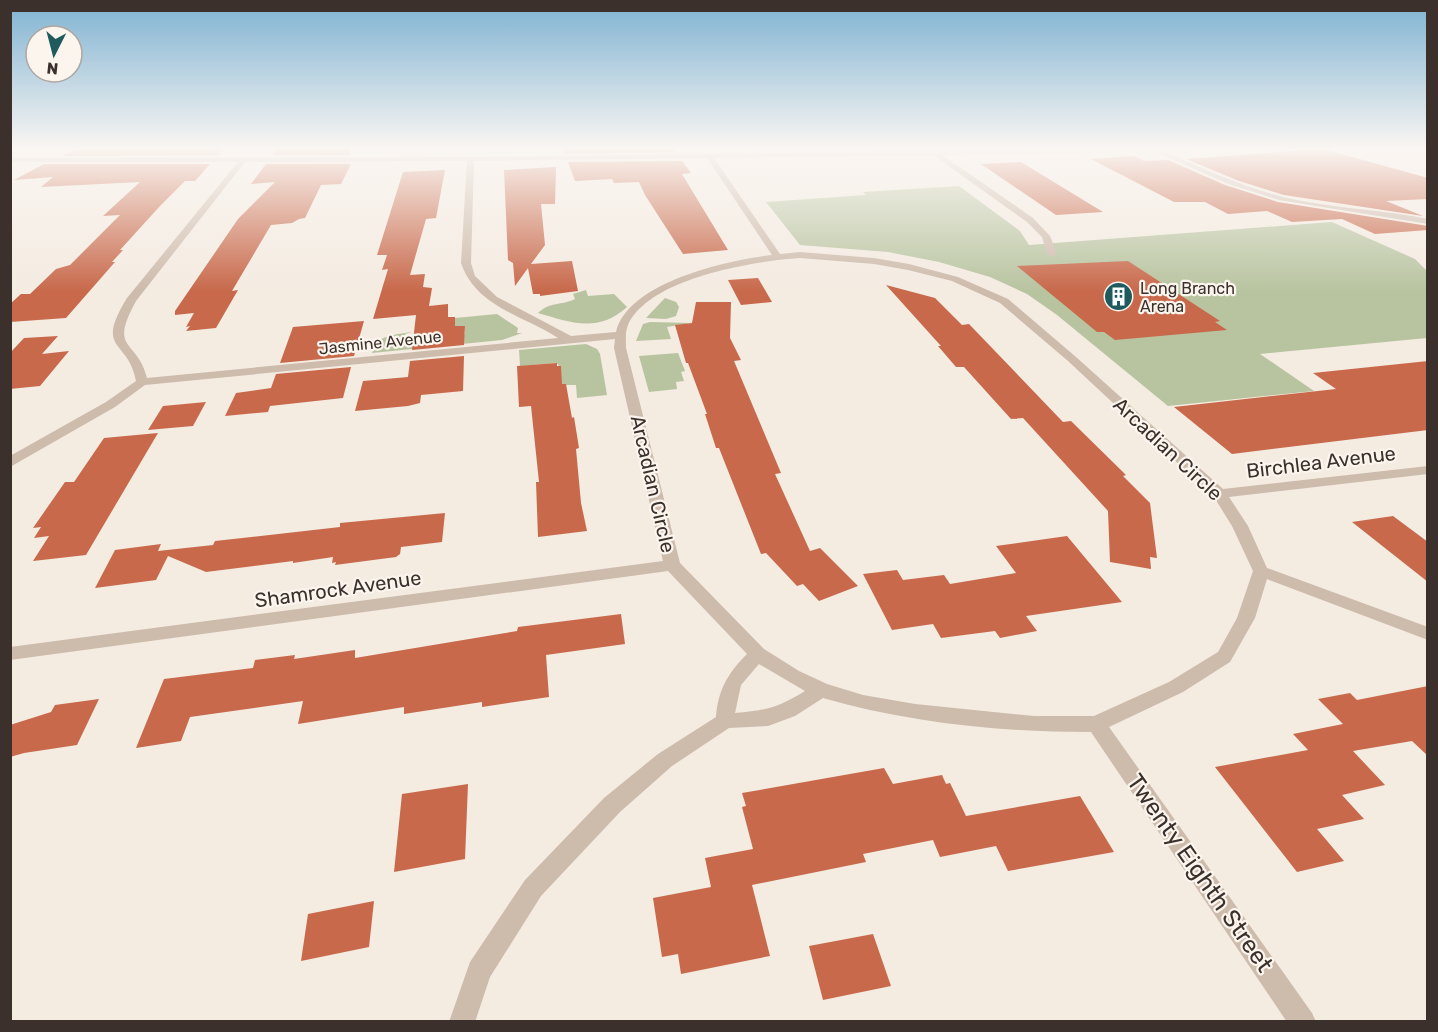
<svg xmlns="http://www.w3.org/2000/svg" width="1438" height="1032" font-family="Rubik,sans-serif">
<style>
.green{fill:#b8c4a0}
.building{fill:#c8694b}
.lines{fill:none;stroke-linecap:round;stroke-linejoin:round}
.street{fill:#cdbbac;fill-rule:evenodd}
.labels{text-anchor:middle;stroke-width:4.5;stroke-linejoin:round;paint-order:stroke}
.far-poi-label{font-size:16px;fill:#3b302b;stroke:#fbf5ee;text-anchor:start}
.far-street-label{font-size:16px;fill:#3b302b;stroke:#fbf5ee}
.street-label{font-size:20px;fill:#3b302b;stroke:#fbf5ee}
.near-street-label{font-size:24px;fill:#3b302b;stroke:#fbf5ee}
</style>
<rect width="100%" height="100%" fill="#f4ebe1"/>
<!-- green -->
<g class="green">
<path d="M 959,186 L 1020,231 L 1029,245 L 1332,222 L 1415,259 L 1427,271 L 1427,338 L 1260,354 L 1314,391 L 1168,406 L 1057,315 L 1027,294 L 990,277 L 939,262 L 888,252 L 800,245 L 766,202 L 866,195 L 863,192 Z"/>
<path d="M 586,290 L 588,296 L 614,294 L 627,307 C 598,333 572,323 538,313 C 551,301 561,306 575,299 L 573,294 Z"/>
<path d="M 665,298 L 676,302 L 679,307 L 676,316 L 666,319 L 646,318 Z"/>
<path d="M 497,314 L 518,328 L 517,333 L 522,333 L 502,340 L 372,353 L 374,343 C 383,336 401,333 413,332 L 405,334 L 405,342 L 461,337 L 465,334 L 465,326 L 455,326 L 455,318 Z"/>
<path d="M 650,322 L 691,323 L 667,327 L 671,339 L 636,341 L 643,324 Z"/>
<path d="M 586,344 L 597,349 L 600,354 L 607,395 L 577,398 L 576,385 L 555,385 L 561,369 L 557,363 L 520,366 L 519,350 Z"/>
<path d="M 678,353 L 685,371 L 681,372 L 684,381 L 676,382 L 677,389 L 649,392 L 639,356 Z"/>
</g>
<!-- building -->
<g class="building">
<path d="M 82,147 L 226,147 L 218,155 L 62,156 Z"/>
<path d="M 279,147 L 350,147 L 350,155 L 272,155 Z"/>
<path d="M 562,147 L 672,147 L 676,152 L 565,154 Z"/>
<path d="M 1323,149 L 1428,178 L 1428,199 L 1386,201 L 1423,216 L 1284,195 L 1239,181 L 1186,159 Z"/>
<path d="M 1135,156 L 1144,161 L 1168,160 L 1225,185 L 1278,202 L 1428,226 L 1428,230 L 1375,234 L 1342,219 L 1292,222 L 1267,211 L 1228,214 L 1205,202 L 1174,202 L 1091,159 Z"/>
<path d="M 682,161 L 691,173 L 682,174 L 728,250 L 683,254 L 645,195 L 639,182 L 614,183 L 612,179 L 575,181 L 568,162 Z"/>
<path d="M 1021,162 L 1103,212 L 1056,215 L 981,164 Z"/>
<path d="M 44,164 L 210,164 L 195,181 L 185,181 L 160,206 L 120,250 L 123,250 L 112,262 L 115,262 L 66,318 L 10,322 L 10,304 L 21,294 L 30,294 L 56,269 L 70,265 L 120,215 L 103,216 L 140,182 L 41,187 L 53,177 L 14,180 Z"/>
<path d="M 266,164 L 351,164 L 341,184 L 321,185 L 305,218 L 299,219 L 292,223 L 271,225 L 232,291 L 238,290 L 216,328 L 186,331 L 190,326 L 186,327 L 194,313 L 175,315 L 175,311 L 238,219 L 275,182 L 251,184 Z"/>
<path d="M 556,167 L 555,204 L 541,204 L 545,245 L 531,264 L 572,261 L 578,291 L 540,296 L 540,294 L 533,294 L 528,268 L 515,286 L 513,263 L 508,260 L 504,170 Z"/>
<path d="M 445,170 L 436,218 L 426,219 L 410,275 L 425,274 L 423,287 L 432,288 L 429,306 L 448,304 L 448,317 L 455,317 L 455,326 L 465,326 L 464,345 L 412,350 L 416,315 L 373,319 L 388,269 L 382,270 L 387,255 L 377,255 L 403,172 Z"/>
<path d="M 1128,261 L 1220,321 L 1215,322 L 1227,330 L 1115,340 L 1104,332 L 1097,332 L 1017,266 Z"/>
<path d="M 758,278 L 772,302 L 741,305 L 728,280 Z"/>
<path d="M 886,285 L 935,298 L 962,325 L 969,324 L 1063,422 L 1071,421 L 1126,475 L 1123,476 L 1150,503 L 1157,558 L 1150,557 L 1151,569 L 1110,562 L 1108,511 L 1023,418 L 1011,419 L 964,367 L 956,367 L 938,346 L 941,346 Z"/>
<path d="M 696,302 L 731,302 L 730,338 L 741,360 L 734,361 L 781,473 L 775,474 L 810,551 L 820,548 L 858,586 L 819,601 L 803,584 L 797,586 L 766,553 L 761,554 L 719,448 L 716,448 L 705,414 L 707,414 L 688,363 L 686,363 L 675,325 L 692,323 Z"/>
<path d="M 364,321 L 354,356 L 280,363 L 293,327 Z"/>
<path d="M 58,336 L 42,354 L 69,351 L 40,386 L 10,389 L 10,353 L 24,338 Z"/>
<path d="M 464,356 L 463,391 L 421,395 L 420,403 L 408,406 L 355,411 L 363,381 L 408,377 L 410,361 Z"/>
<path d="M 1428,361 L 1428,430 L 1232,454 L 1174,407 L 1336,389 L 1313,373 Z"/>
<path d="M 557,363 L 557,366 L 561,366 L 562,384 L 566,384 L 572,418 L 574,417 L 579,448 L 576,449 L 581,503 L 587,531 L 538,537 L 536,482 L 539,482 L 531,406 L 519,407 L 517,366 Z"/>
<path d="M 351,367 L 343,398 L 270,406 L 268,412 L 225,416 L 236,393 L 271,388 L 276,374 Z"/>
<path d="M 206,402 L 193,426 L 148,430 L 163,406 Z"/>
<path d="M 158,433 L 86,555 L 33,561 L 49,536 L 34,538 L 41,527 L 33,528 L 65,482 L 74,482 L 104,438 Z"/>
<path d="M 445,513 L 442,542 L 401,547 L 400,554 L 396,557 L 335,565 L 336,562 L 332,563 L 333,557 L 293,563 L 293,561 L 206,572 L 168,556 L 156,580 L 95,588 L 115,550 L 161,544 L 158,551 L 213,545 L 215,541 L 340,527 L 340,523 Z"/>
<path d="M 1393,516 L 1428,542 L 1428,582 L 1352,522 Z"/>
<path d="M 1067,536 L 1122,602 L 1026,616 L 1037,631 L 1000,638 L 995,631 L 941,638 L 933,624 L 892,630 L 863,574 L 897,570 L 903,580 L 944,575 L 950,584 L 1016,573 L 996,546 Z"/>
<path d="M 621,614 L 625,644 L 546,655 L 549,697 L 482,707 L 482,702 L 404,714 L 404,707 L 298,724 L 303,701 L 190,717 L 181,741 L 136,748 L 164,679 L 253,668 L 255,660 L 295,655 L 294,659 L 355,650 L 355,658 L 517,631 L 518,627 Z"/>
<path d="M 1428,686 L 1428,756 L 1412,741 L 1353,751 L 1385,785 L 1342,795 L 1364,819 L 1317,829 L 1344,861 L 1297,872 L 1215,767 L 1308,750 L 1293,734 L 1343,724 L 1318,699 L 1350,693 L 1357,700 Z"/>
<path d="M 99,699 L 77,745 L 24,753 L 10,757 L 10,725 L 51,712 L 55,705 Z"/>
<path d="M 884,768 L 893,784 L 942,775 L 946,784 L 950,783 L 966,816 L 1080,796 L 1114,852 L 1008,871 L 996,846 L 940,857 L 933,840 L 863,854 L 866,862 L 752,885 L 770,956 L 681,974 L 678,954 L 662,957 L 653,898 L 711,887 L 705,858 L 753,849 L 742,807 L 746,806 L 742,793 Z"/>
<path d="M 468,784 L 465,859 L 394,872 L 402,794 Z"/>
<path d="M 374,901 L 369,947 L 301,961 L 308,914 Z"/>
<path d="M 873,934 L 891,986 L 823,1000 L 809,946 Z"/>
</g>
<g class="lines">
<!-- street -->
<path class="street" d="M 1241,147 L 1238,149 L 1166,152 C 1204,169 1243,187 1283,197 C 1326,207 1369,209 1412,216 L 1428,219 L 1428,224 L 1279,200 L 1226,183 L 1156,152 L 942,155 L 1033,218 L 1050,236 L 1057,254 L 1052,257 L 1047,254 L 1042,237 L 1027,222 L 933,155 L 714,158 L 780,254 L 800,252 L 874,258 L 909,264 L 958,277 L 1008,299 L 1076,357 L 1223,489 L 1428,466 L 1428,474 L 1229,497 L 1248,526 L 1267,568 L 1428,627 L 1428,640 L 1267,579 L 1255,618 L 1230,662 L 1183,692 L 1109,727 L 1312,1013 L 1316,1022 L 1287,1022 L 1091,732 C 1000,732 910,723 823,698 L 795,716 L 768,726 L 729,728 L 672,766 L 620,812 L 541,896 L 490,977 L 475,1022 L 449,1022 L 470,962 L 525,880 L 604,798 L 658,754 L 716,717 C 718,690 728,673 747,654 L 668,571 L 10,660 L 10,647 L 663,561 L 614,348 L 615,339 L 145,385 L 115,407 L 10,467 L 10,456 L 106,402 L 136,381 C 128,338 94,352 127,298 L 238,162 L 10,162 L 10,158 L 471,157 ZM 707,158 L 772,255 C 728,260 628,282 616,332 L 571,336 L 497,297 L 475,276 L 471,263 L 474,161 ZM 467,161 L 461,263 C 476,307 523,315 558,338 L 147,378 C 137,338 108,352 136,301 L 245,162 ZM 800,258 L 874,264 L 908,270 L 952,281 L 1000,303 L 1068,361 L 1214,497 L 1232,526 L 1253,571 L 1237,618 L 1218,652 L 1169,682 L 1094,716 L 1034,716 L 915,704 L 863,695 L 827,684 L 799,671 L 764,649 L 680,563 L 626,348 C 626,340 625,332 628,325 C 649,278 754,261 800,258 ZM 759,664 L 805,691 C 777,708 768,710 735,713 L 741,685 Z"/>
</g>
<!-- sky -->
<linearGradient id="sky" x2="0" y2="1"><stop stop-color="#7eb2d2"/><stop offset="0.51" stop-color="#faf6f2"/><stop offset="1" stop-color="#faf6f2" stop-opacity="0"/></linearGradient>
<rect width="1438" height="291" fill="url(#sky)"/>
<!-- icons -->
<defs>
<symbol id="building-disc" viewBox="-11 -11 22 22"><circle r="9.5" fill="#1f5a5e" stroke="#fbf5ee"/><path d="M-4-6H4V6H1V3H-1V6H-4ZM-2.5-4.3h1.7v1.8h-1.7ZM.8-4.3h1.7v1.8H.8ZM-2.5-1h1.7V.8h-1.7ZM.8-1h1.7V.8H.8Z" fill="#fff"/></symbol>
</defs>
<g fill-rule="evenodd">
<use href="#building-disc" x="1102" y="280" width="33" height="33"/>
</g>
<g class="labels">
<!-- far-poi labels -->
<g class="far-poi-label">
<text x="1140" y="294">Long Branch<tspan x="1140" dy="18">Arena</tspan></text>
</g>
<!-- far-street labels -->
<g class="far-street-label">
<text transform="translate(380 342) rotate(-6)" y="6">Jasmine Avenue</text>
</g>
<!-- street labels -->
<g class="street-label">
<text transform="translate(1168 449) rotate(43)" y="7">Arcadian Circle</text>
<text transform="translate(1321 462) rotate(-7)" y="7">Birchlea Avenue</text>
<text transform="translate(653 484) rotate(77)" y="7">Arcadian Circle</text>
<text transform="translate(338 589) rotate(-8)" y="7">Shamrock Avenue</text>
</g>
<!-- near-street labels -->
<g class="near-street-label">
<text transform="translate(1200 873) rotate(55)" y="8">Twenty Eighth Street</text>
</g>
</g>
<!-- border -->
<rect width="1438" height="1032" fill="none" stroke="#3b302b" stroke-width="24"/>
<!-- north arrow -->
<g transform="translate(54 54) rotate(186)"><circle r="28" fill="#fbf5ee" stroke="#aea6a0" stroke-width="1.5"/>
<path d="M0-4.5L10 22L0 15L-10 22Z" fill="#1f5a5e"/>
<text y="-9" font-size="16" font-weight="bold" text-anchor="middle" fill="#3b302b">N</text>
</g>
</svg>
